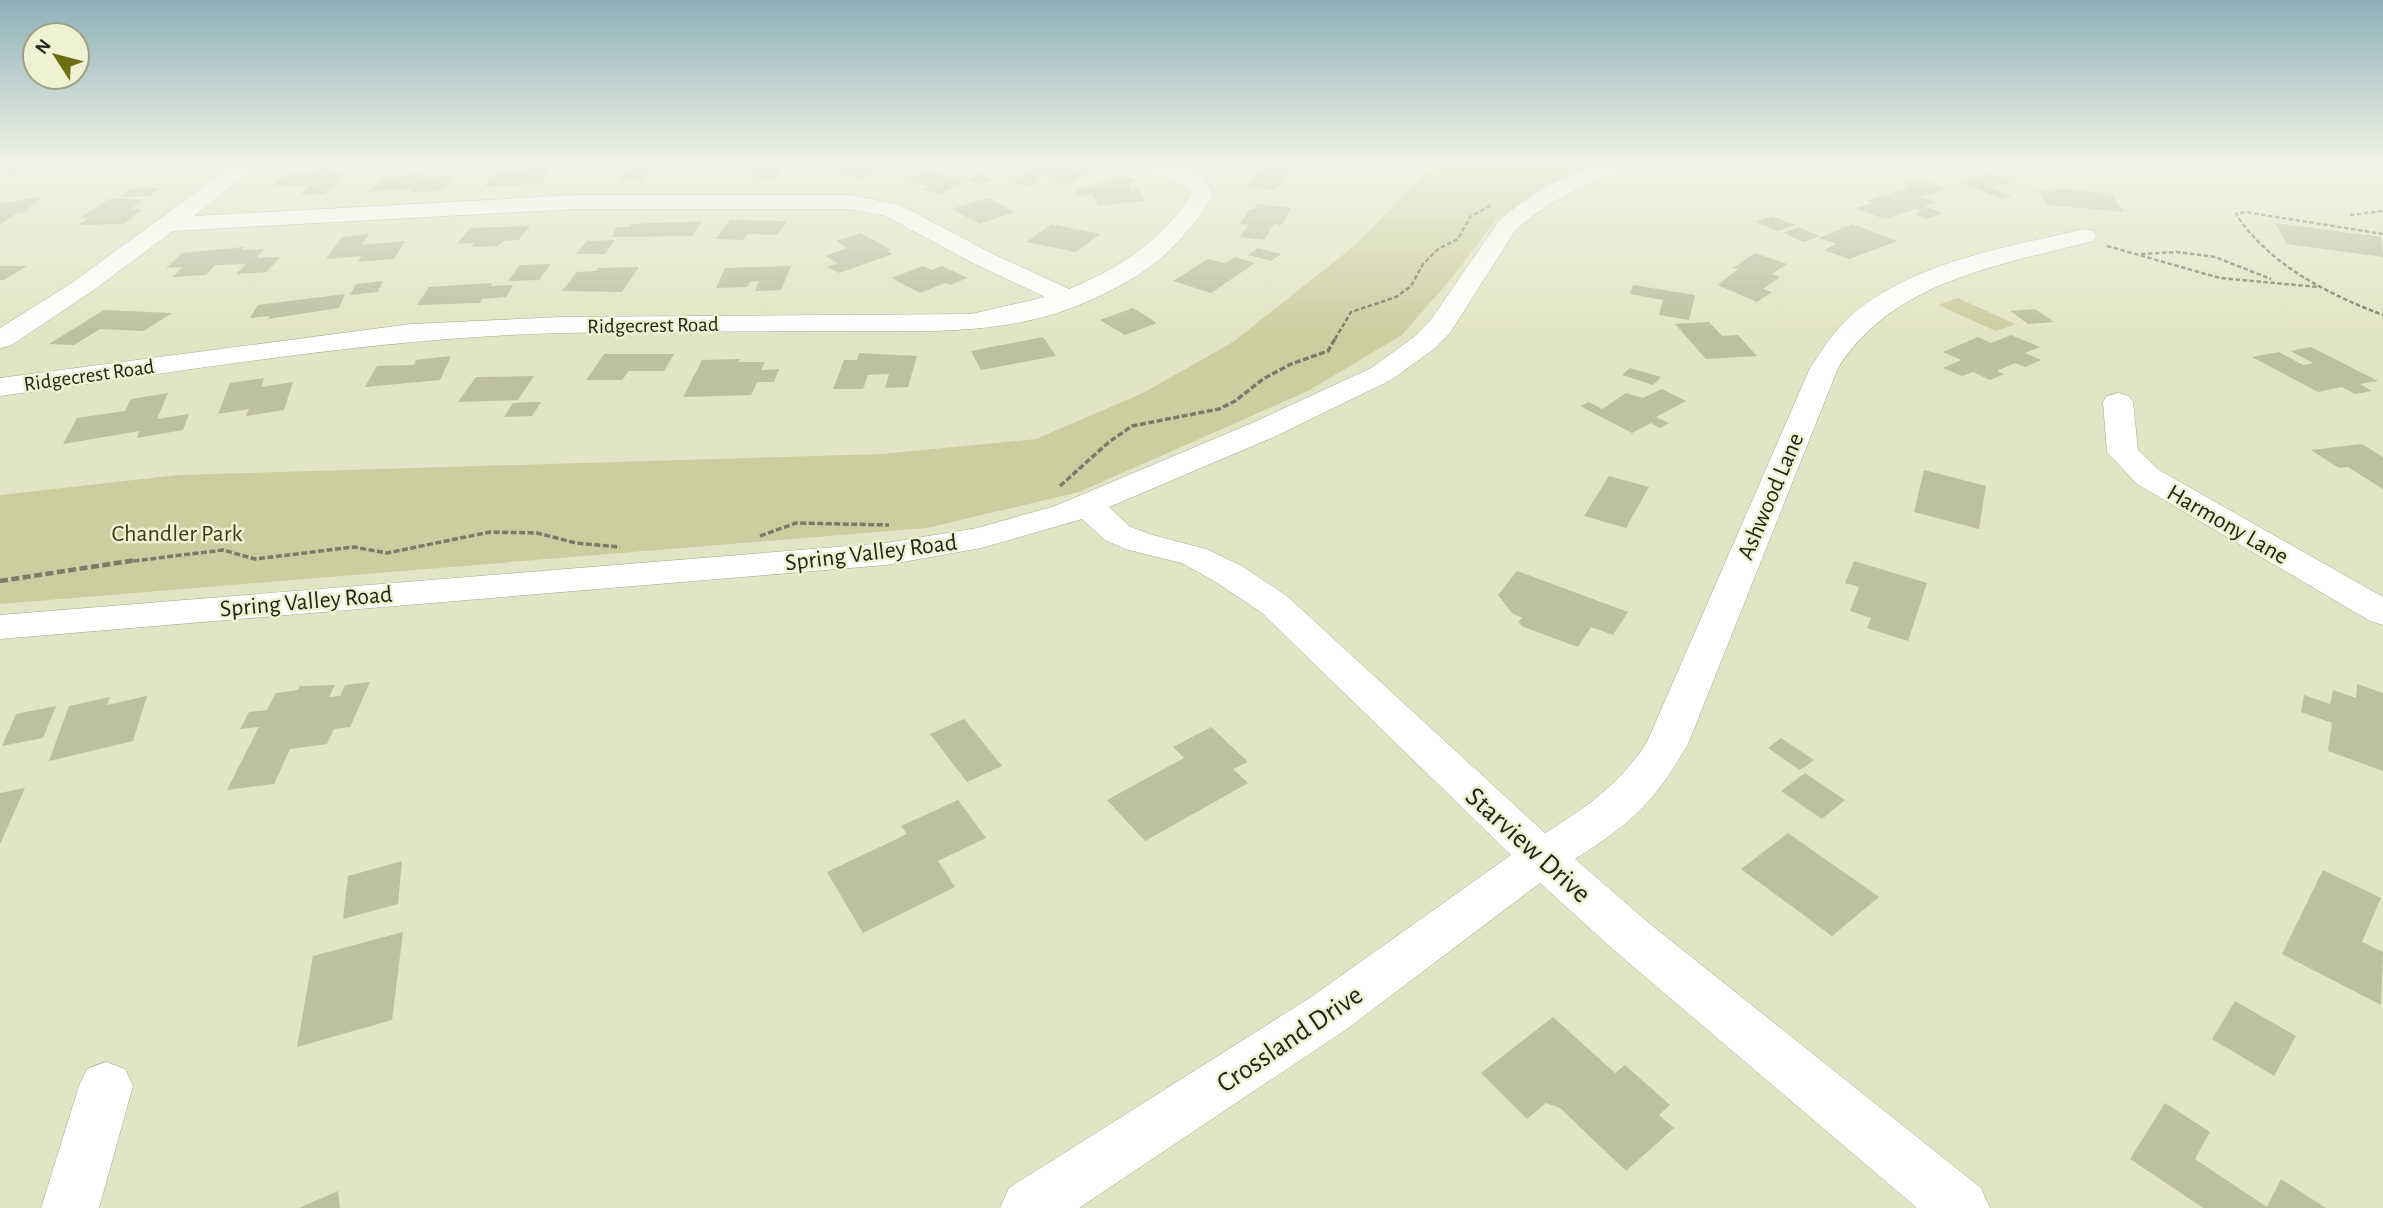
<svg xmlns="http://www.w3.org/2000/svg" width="2383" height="1208" font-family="'Alegreya Sans',sans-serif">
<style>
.green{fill:#cbcfa0}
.building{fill:#bcbfa0}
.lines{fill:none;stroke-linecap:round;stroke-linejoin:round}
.minor-casing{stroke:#a5a889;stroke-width:1}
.path-far2{stroke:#7a7c67;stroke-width:2.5;stroke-dasharray:4.5 2.5;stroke-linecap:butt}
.path-far1{stroke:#7a7c67;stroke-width:3.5;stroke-dasharray:6 2.5;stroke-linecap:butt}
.path{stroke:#7a7c67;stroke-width:4.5;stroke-dasharray:8 3.5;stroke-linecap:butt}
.minor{fill:#fff;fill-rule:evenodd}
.labels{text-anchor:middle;stroke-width:5;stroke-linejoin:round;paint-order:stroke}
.far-street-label{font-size:21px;fill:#242519;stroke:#eff2d2}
.street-label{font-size:24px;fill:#242519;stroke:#eff2d2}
.park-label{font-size:24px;fill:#3a3c12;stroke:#eff2d2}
.near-street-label{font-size:28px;fill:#242519;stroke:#eff2d2}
</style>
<rect width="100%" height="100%" fill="#e2e5c5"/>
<!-- green -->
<g class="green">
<path d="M 1451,163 L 1607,163 L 1545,185 L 1495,221 L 1450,280 L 1402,335 L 1308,391 L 1079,492 L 927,528 L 0,604 L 0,495 L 178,475 L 882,454 L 1036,439 L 1143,393 L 1233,342 L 1354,246 L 1424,175 Z"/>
<path d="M 1958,298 L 2015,324 L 1996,331 L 1938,305 Z"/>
</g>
<!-- building -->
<g class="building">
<path d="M 10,163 L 64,163 L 64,165 L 6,176 Z"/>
<path d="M 634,163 L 688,163 L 680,173 L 650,171 L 642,181 L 619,181 Z"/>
<path d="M 730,163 L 784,163 L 776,178 L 754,179 L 757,173 L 724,173 Z"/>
<path d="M 836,163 L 889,163 L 861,179 L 825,169 Z"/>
<path d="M 1040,163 L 1047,163 L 1090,171 L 1068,185 L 1053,182 L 1059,179 L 1044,176 L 1030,186 L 1011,182 Z"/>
<path d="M 1266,164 L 1294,168 L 1276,190 L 1247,186 Z"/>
<path d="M 337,166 L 332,172 L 346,171 L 325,194 L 300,195 L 310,185 L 272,187 L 285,175 L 312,173 L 317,167 Z"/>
<path d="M 551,167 L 541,184 L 484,187 L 496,170 Z"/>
<path d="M 926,170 L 965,181 L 939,194 L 923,189 L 930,186 L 906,180 Z"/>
<path d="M 423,173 L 421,177 L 453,175 L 441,191 L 410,192 L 413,189 L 370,191 L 382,178 Z"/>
<path d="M 1991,173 L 2014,181 L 1990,187 L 2012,196 L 2002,199 L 1957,181 Z"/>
<path d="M 978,174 L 993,179 L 981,184 L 966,180 Z"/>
<path d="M 1117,175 L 1139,180 L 1129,185 L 1132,190 L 1138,189 L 1145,201 L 1098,206 L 1092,194 L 1078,196 L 1075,189 L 1100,186 L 1099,184 Z"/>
<path d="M 1920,179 L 1947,189 L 1922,197 L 1935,202 L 1924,206 L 1943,213 L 1926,219 L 1914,214 L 1921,211 L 1916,209 L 1884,219 L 1856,208 L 1872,203 L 1866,201 L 1911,187 L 1904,184 Z"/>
<path d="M 161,188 L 149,196 L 120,197 L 132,189 Z"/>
<path d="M 2056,189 L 2110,193 L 2124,212 L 2047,205 L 2037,190 L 2058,192 Z"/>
<path d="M 42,197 L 23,213 L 15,214 L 0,225 L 0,203 Z"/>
<path d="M 987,198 L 1015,212 L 979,224 L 952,209 Z"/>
<path d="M 109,199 L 144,199 L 131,209 L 142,209 L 124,224 L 78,225 L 88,218 L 80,218 Z"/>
<path d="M 1257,204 L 1291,208 L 1282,225 L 1274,224 L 1264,240 L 1240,237 L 1248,225 L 1240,224 L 1250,209 L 1254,209 Z"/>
<path d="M 1772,216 L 1795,225 L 1778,231 L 1755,222 Z"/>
<path d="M 730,220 L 787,221 L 777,235 L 747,234 L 743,240 L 715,239 Z"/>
<path d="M 702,221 L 693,236 L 611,237 L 617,227 L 630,227 L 632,224 Z"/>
<path d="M 2275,223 L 2381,237 L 2383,257 L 2287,244 Z"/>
<path d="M 1051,224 L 1100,234 L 1076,252 L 1027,242 Z"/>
<path d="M 1852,224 L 1898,241 L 1849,259 L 1824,250 L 1836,244 L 1819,238 Z"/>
<path d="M 530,226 L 519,240 L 503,241 L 498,246 L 471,247 L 474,243 L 457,244 L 470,228 Z"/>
<path d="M 1799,227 L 1820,236 L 1804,242 L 1783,233 Z"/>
<path d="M 861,233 L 891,250 L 887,251 L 893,254 L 839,273 L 827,267 L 838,263 L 825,256 L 848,248 L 836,241 Z"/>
<path d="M 369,234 L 362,245 L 405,241 L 394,259 L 358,262 L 361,256 L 326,259 L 342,237 Z"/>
<path d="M 615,240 L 605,254 L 576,254 L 587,241 Z"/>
<path d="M 244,247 L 241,250 L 265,249 L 256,258 L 281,257 L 266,272 L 236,274 L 246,264 L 215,265 L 206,275 L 172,277 L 183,267 L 166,268 L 182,253 Z"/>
<path d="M 1258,248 L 1281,254 L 1271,261 L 1248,255 Z"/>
<path d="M 1755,253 L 1787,264 L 1771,274 L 1780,277 L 1763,289 L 1772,292 L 1757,302 L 1718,285 L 1738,269 L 1733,268 Z"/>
<path d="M 1235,257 L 1255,263 L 1211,293 L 1173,281 L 1208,259 L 1225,263 Z"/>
<path d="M 551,264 L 539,280 L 508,281 L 520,265 Z"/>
<path d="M 0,266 L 27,266 L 4,280 L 0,280 Z"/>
<path d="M 791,266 L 781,290 L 755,291 L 759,281 L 750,282 L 747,287 L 716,288 L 725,268 Z"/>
<path d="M 923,266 L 931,270 L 942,266 L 968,278 L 950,285 L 945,283 L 920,293 L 891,278 Z"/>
<path d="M 639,267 L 622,292 L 562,291 L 577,272 L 596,271 L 598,268 Z"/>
<path d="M 383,281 L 378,292 L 350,295 L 356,284 Z"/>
<path d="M 492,283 L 491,286 L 513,285 L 506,297 L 482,299 L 480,303 L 417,305 L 429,287 Z"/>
<path d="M 1633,285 L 1695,295 L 1689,320 L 1659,315 L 1663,300 L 1630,294 Z"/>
<path d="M 345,294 L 339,308 L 268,319 L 270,316 L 250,318 L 258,305 Z"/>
<path d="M 1133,308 L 1157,323 L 1125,335 L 1100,320 Z"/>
<path d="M 2035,309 L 2054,322 L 2028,324 L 2010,311 Z"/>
<path d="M 104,310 L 172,313 L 144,331 L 100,329 L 74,345 L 49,344 Z"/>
<path d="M 1709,322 L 1722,336 L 1738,335 L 1757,356 L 1706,359 L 1675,324 Z"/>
<path d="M 2011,335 L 2040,347 L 2025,353 L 2041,360 L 2025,367 L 2015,363 L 1997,371 L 2004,374 L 1990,380 L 1973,372 L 1962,376 L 1943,368 L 1961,360 L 1943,352 L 1978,337 L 1991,343 Z"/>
<path d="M 1043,337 L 1056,356 L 981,370 L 971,351 Z"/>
<path d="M 2311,347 L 2378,381 L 2360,384 L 2372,391 L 2355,394 L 2342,387 L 2318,392 L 2252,357 L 2279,352 L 2303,365 L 2313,363 L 2290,351 Z"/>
<path d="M 859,353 L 917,356 L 908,387 L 885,388 L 889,374 L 868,375 L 863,389 L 833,389 L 844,360 L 857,360 Z"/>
<path d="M 604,354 L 674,354 L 664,371 L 629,371 L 622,380 L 586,380 Z"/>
<path d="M 451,356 L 440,380 L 365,387 L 377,366 L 414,365 L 416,360 Z"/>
<path d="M 740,359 L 738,362 L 765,362 L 761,370 L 779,369 L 774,382 L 757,382 L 751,395 L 683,397 L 702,360 Z"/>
<path d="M 1630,368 L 1661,377 L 1653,385 L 1622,375 Z"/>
<path d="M 534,376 L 518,400 L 458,402 L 476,377 Z"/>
<path d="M 264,378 L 261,387 L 293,382 L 284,410 L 246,416 L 249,409 L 218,414 L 230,383 Z"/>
<path d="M 1662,389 L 1686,401 L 1656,417 L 1669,423 L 1660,428 L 1651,423 L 1632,433 L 1580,406 L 1589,402 L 1602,409 L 1626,393 L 1643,398 Z"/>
<path d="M 168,393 L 157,419 L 189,414 L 183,430 L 137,438 L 139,431 L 63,444 L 77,418 L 125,411 L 131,399 Z"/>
<path d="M 535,402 L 541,402 L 532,416 L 504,417 L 513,403 Z"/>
<path d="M 2362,444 L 2383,457 L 2383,489 L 2348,467 L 2339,468 L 2311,450 Z"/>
<path d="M 1924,470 L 1986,486 L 1979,529 L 1914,512 Z"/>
<path d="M 1609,476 L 1649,487 L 1626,528 L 1584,516 Z"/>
<path d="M 1854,561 L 1927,583 L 1908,641 L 1867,628 L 1871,618 L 1850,611 L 1859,587 L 1845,583 Z"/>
<path d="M 1517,571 L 1628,612 L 1613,635 L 1591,627 L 1578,647 L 1523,627 L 1518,622 L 1522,618 L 1512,613 L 1498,595 Z"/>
<path d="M 370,682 L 350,727 L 334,729 L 327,744 L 290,749 L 274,784 L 227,790 L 259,727 L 240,729 L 249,712 L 267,710 L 276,693 L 298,690 L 300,686 L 335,685 L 329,697 L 340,696 L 345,685 Z"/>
<path d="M 2357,684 L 2383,693 L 2383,771 L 2328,751 L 2332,723 L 2301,712 L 2304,695 L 2330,704 L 2333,690 L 2356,698 Z"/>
<path d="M 147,696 L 133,741 L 49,761 L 69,706 L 110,697 L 107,705 Z"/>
<path d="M 56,706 L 43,738 L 2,746 L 16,714 Z"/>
<path d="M 964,719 L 1002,766 L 967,782 L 930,734 Z"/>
<path d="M 1211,727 L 1248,762 L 1233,769 L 1248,783 L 1145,841 L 1107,800 L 1184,758 L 1173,747 Z"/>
<path d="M 1781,738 L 1814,760 L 1800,770 L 1768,748 Z"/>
<path d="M 1805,773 L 1845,800 L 1822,819 L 1781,791 Z"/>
<path d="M 25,788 L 0,844 L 0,793 Z"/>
<path d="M 958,800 L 986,838 L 938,861 L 955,887 L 863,933 L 827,872 L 907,834 L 901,826 Z"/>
<path d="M 1788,833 L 1879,897 L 1832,936 L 1741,869 Z"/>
<path d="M 402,861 L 398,904 L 343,919 L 348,876 Z"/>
<path d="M 2323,870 L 2381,898 L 2362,942 L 2383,952 L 2381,1005 L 2282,954 Z"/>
<path d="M 403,932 L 392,1020 L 297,1047 L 313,956 Z"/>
<path d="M 2235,1001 L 2296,1036 L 2274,1076 L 2212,1039 Z"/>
<path d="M 1553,1017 L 1615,1073 L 1625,1065 L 1670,1105 L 1659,1115 L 1674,1128 L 1626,1171 L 1560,1108 L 1546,1103 L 1527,1119 L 1481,1073 Z"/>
<path d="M 2165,1103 L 2210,1132 L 2195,1159 L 2267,1207 L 2281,1179 L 2326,1208 L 2203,1208 L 2130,1159 Z"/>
<path d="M 338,1191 L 340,1208 L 299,1208 Z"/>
</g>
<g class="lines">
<defs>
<g id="minor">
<path d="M 236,163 L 261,163 L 194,216 L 576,195 L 850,195 L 900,205 L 993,254 L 1069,289 C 1120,268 1161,241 1191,195 L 1187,187 L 1141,168 L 1138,163 L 1168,163 L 1205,178 L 1213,195 C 1178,253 1141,279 1079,305 C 1004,336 920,331 841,331 C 748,332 654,331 561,333 C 373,338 187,371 0,396 L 0,378 L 411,324 L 561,317 L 971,314 L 1045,297 L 975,264 L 885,216 L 850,209 L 576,209 L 173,231 L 91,292 L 10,346 L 0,348 L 0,328 L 73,282 Z"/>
<path d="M 1602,163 L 1633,163 L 1630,168 C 1588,183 1548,200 1515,231 L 1450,333 L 1434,349 L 1391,380 L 1274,437 L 1109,507 L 1129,526 L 1149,534 L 1206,549 L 1240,565 L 1287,596 L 1545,833 C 1586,808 1621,783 1647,742 L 1810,368 C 1821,352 1831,335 1845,321 C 1907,262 2005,248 2084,229 L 2093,231 L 2096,236 L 2093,241 C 2000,265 1893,281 1838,368 L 1688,744 C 1654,803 1632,823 1575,859 L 1650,924 L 1981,1188 L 1990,1208 L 1917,1208 L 1616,952 L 1540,883 L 1347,1029 L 1079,1208 L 1000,1208 L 1009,1188 L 1311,997 L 1511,855 L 1261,612 L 1214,581 L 1182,563 L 1125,549 L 1105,540 L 1082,519 L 981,548 L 886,565 L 0,639 L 0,615 L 886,543 L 977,528 L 1055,506 L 1252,423 L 1371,368 L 1414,337 L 1430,321 L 1498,222 C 1528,194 1563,177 1602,163 Z"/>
<path d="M 2118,393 L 2129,396 L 2133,402 L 2138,450 L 2159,470 L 2383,597 L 2383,625 L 2370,621 L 2137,484 L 2107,452 L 2103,402 L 2107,396 Z"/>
<path d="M 106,1062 L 125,1069 L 133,1086 L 99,1208 L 41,1208 L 79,1086 L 87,1069 Z"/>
</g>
</defs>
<!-- minor casing -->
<use href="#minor" class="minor-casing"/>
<!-- path-far2 -->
<g class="path-far2">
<path d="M 2350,215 L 2383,211"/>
<path d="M 2383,234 L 2245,212 L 2236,214 C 2269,265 2328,294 2383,315"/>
<path d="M 2107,246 L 2220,278 L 2318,287"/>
<path d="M 2141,254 L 2177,252 L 2215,257 L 2271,279"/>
<path d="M 1335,339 L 1351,312 L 1396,297 L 1411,286 L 1423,264 L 1438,249 L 1458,239 L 1470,217 L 1491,205"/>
</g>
<!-- path-far1 -->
<g class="path-far1">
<path d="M 1060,486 L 1109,442 L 1132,426 L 1219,409 L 1235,401 L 1263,379 L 1291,364 L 1328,351 L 1336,337"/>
<path d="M 760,536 L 796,523 L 889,525"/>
<path d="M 125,562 L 223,550 L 255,559 L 354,547 L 387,553 L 490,532 L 537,533 L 576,543 L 620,547"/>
</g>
<!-- path -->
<path class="path" d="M 0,581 L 136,560"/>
<!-- minor -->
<use href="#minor" class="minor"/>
</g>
<!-- sky -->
<linearGradient id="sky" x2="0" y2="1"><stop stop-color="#8db0ba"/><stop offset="0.49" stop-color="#f2f3e5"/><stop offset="1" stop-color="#f2f3e5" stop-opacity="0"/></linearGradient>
<rect width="2383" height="332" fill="url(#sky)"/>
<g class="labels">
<!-- far-street labels -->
<g class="far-street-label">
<text transform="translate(653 325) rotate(-1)" y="7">Ridgecrest Road</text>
<text transform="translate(89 375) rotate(-8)" y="7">Ridgecrest Road</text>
</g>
<!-- street labels -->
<g class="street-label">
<text transform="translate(1770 496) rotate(-67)" y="8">Ashwood Lane</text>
<text transform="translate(2228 524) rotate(30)" y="8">Harmony Lane</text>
<text transform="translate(871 552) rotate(-7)" y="8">Spring Valley Road</text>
<text transform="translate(306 601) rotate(-5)" y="8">Spring Valley Road</text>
</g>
<!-- park labels -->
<g class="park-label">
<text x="177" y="541">Chandler Park</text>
</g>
<!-- near-street labels -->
<g class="near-street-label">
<text transform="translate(1529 844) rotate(42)" y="10">Starview Drive</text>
<text transform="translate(1289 1038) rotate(-34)" y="10">Crossland Drive</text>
</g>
</g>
<!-- north arrow -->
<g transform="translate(56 56) rotate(306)"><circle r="33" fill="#eff2d2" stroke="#9ea088" stroke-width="2"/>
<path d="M0-5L12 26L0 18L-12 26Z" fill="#6a6e11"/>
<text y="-10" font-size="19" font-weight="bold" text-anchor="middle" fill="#242519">N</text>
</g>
</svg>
